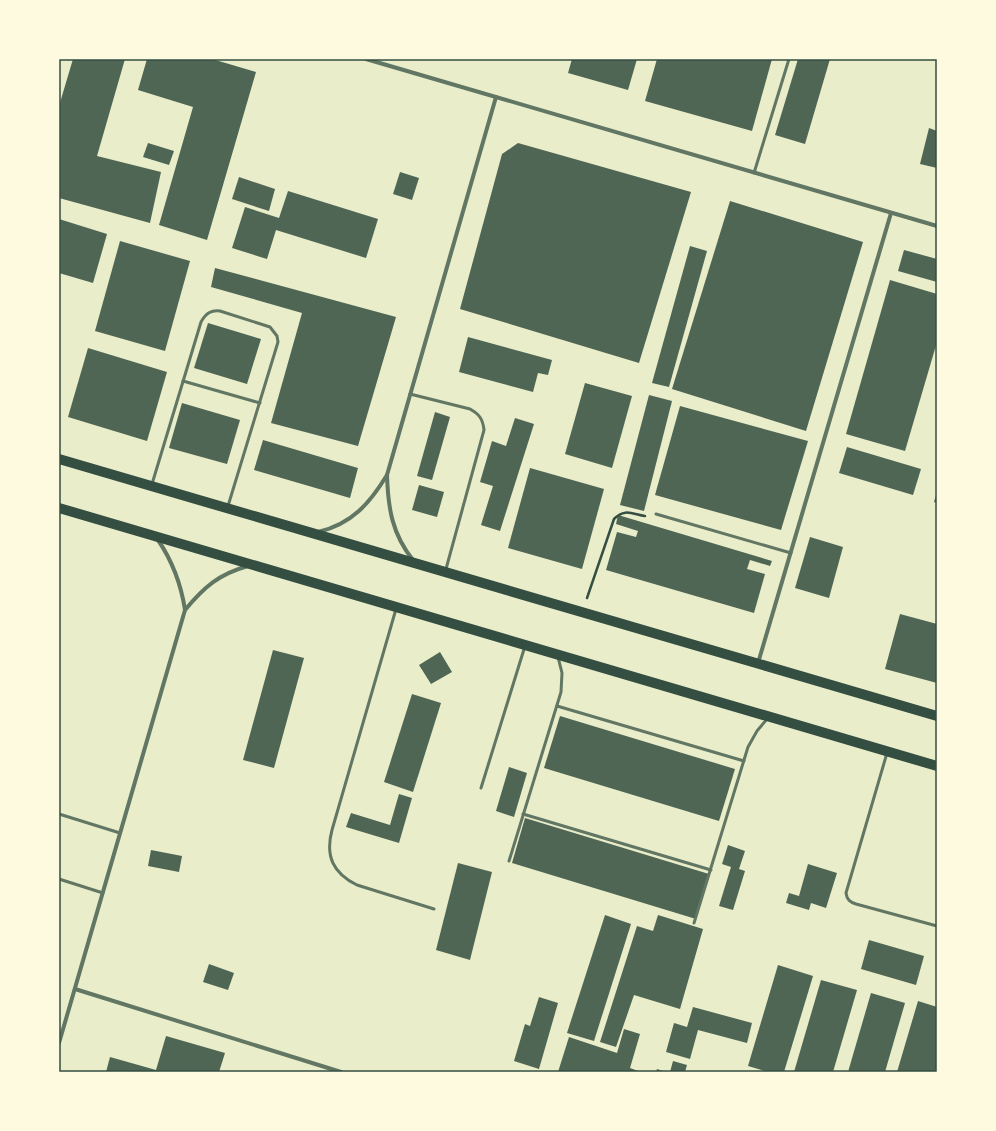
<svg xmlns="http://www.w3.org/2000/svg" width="996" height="1131" font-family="Inter,sans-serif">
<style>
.building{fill:#4f6655}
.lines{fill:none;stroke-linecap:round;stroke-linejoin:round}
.path{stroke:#344e41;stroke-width:2.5}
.service{stroke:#617663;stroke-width:3}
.minor{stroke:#617663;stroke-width:4}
.primary{stroke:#344e41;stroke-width:10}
.neatline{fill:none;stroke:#344e41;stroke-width:1.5}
</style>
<rect width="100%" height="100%" fill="#e9edc9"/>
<!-- building -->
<g class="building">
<path d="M 73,59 L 125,59 L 97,156 L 161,172 L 150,223 L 59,198 L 59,106 Z"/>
<path d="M 147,59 L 212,59 L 256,72 L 207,240 L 159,225 L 193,107 L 138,90 Z"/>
<path d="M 572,59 L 637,59 L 628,90 L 568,73 Z"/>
<path d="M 657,59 L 772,59 L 752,131 L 645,101 Z"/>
<path d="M 798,59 L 830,59 L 805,144 L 775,135 Z"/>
<path d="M 929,128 L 937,131 L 937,168 L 920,164 Z"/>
<path d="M 148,143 L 174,151 L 169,165 L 143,157 Z"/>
<path d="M 518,143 L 691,192 L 639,363 L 460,309 L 502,154 Z"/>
<path d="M 400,172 L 419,178 L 412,200 L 393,194 Z"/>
<path d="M 239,177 L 275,189 L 269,211 L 232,199 Z"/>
<path d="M 288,191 L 378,219 L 366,258 L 276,230 L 267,259 L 232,248 L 245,207 L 279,218 Z"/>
<path d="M 730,201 L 863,242 L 806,431 L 672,389 Z"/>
<path d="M 59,219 L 107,234 L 93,283 L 59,273 Z"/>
<path d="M 120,241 L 190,261 L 165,351 L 95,331 Z"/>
<path d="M 690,246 L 707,251 L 669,387 L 652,383 Z"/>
<path d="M 904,250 L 937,259 L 937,282 L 898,271 Z"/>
<path d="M 215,268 L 396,317 L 358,446 L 271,423 L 302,313 L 211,287 Z"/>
<path d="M 890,280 L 937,294 L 937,342 L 905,451 L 846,434 Z"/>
<path d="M 208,323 L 261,339 L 247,384 L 194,368 Z"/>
<path d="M 468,337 L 552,360 L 548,375 L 538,373 L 533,392 L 459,372 Z"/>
<path d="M 88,348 L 167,372 L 147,441 L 68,417 Z"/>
<path d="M 585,383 L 632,396 L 612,468 L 565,454 Z"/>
<path d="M 649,395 L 672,401 L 644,511 L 620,505 Z"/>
<path d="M 182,403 L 240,420 L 227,464 L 169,448 Z"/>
<path d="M 680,406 L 808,441 L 781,530 L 655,495 Z"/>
<path d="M 435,412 L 450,417 L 432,480 L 417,476 Z"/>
<path d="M 515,418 L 534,424 L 500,531 L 481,525 L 493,486 L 480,482 L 492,441 L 506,446 Z"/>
<path d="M 263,440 L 358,468 L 350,498 L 254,470 Z"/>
<path d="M 847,447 L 921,469 L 913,495 L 839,473 Z"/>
<path d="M 530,468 L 604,489 L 582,569 L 508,548 Z"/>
<path d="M 419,485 L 444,492 L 437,517 L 412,510 Z"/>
<path d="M 937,492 L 937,503 L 934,502 Z"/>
<path d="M 618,515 L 772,561 L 770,566 L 750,560 L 747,569 L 765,574 L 754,613 L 606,570 L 617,532 L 636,537 L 638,531 L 616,524 Z"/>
<path d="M 810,537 L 843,547 L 829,598 L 795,588 Z"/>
<path d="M 900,614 L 937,624 L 937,683 L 885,669 Z"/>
<path d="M 273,650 L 304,658 L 274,768 L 243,760 Z"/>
<path d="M 440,652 L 452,672 L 431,684 L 419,665 Z"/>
<path d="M 412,694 L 441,703 L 413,792 L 384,782 Z"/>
<path d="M 560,716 L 735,769 L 719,821 L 544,768 Z"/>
<path d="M 509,767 L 527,773 L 514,817 L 496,811 Z"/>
<path d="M 399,794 L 412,798 L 399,843 L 346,827 L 351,813 L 390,825 Z"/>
<path d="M 525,818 L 709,874 L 696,919 L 512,863 Z"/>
<path d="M 728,845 L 745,851 L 739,869 L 745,871 L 733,910 L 719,906 L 731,867 L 722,864 Z"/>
<path d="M 151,850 L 182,856 L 179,872 L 148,866 Z"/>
<path d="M 458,863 L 492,872 L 470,960 L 436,950 Z"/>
<path d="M 808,864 L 837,873 L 826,908 L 811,903 L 809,910 L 786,903 L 789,893 L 799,896 Z"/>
<path d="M 605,915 L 631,924 L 594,1041 L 567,1033 Z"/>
<path d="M 658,915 L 703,929 L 680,1009 L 634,995 L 616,1047 L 600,1042 L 637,926 L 653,931 Z"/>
<path d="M 869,940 L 924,956 L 916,985 L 861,969 Z"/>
<path d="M 209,964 L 234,973 L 228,990 L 203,982 Z"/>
<path d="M 778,965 L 813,976 L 784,1072 L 768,1072 L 748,1066 Z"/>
<path d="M 821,980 L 857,990 L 833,1072 L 794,1072 Z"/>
<path d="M 871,993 L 905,1003 L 885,1072 L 848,1072 Z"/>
<path d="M 539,997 L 558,1003 L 539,1069 L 514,1061 L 525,1024 L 530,1026 Z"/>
<path d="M 918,1001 L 937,1007 L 937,1072 L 897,1072 Z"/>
<path d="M 693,1007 L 752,1023 L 747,1043 L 698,1030 L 690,1059 L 666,1052 L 674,1023 L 687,1027 Z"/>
<path d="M 624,1029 L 640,1034 L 630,1068 L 641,1072 L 558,1072 L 569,1037 L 617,1053 Z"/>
<path d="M 166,1036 L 225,1053 L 219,1072 L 106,1072 L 110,1057 L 156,1070 Z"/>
<path d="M 673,1061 L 687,1065 L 685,1072 L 670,1072 Z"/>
<path d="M 657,1069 L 666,1072 L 656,1072 Z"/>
</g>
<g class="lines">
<!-- path -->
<path class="path" d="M 587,598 L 614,519 C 625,508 632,514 645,516"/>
<!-- service -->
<g class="service">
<path d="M 754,173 L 789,59"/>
<path d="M 183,381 L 260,403"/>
<path d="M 410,394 L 470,409 C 479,414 483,419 484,430 L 446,569"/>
<path d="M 152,484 L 201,322 C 206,313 211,310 220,311 L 270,327 L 277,336 L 278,342 L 228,506"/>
<path d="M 656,514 L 791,553"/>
<path d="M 396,609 L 332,830 C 325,856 333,873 357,885 L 434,909"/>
<path d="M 557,706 L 744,761"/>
<path d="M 887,753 L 846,893 C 847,900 850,902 856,904 L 937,926"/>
<path d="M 481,788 L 525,646"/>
<path d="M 59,814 L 120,833"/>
<path d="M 523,814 L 711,870"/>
<path d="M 509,861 L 561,692 L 562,673 L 558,657"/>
<path d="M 59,879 L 103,893"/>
<path d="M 694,923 L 748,747 L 757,731 L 767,719"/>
</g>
<!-- minor -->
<g class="minor">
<path d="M 366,59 L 937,226"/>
<path d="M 387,475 C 388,508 392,534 413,560"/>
<path d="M 318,532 C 352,524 370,503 387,475 L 496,97"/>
<path d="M 158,540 C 173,562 181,584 185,610"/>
<path d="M 758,663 L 891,213"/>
<path d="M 75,989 L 341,1072"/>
<path d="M 59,1043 L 185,610 C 204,587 219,574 248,566"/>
</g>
<!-- primary -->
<g class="primary">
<path d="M 59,459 L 937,716"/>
<path d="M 59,508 L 937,766"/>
</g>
</g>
<!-- border -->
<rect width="996" height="1131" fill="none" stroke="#fefae0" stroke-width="120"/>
<rect x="60" y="60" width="876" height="1011" class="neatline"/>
</svg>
